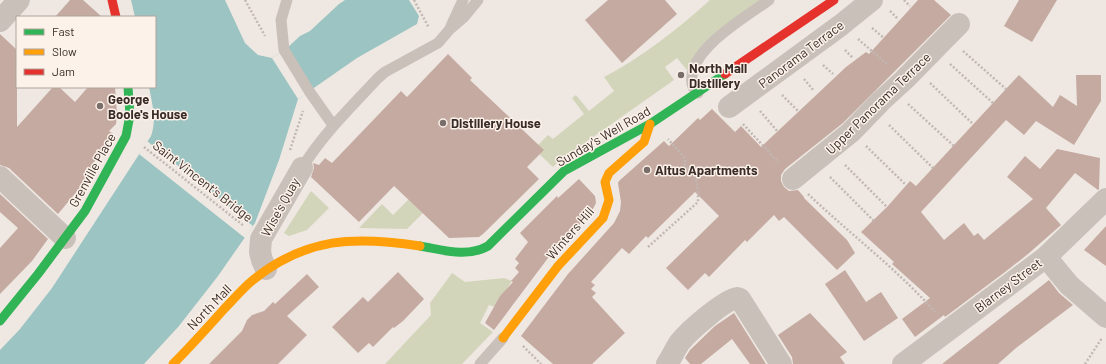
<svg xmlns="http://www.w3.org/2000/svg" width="1106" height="364" font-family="Barlow,sans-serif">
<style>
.green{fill:#d2d5ba}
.water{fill:#9bc4c2}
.pier{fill:#efe8e2}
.building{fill:#c5aaa1}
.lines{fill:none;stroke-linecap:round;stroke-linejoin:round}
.path{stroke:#c1b8b3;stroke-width:2.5;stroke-dasharray:2 2;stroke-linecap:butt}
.lane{stroke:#c9c0ba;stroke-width:11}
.street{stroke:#c9c0ba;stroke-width:22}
.fast{stroke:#30b455;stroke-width:9}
.slow{stroke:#ff9f0a;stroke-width:9}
.jam{stroke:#e5322d;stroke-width:9}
.poi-dot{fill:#796e69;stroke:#fcf2e9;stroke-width:1.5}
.labels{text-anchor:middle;stroke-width:3;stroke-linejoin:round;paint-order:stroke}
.street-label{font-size:13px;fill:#3a2c28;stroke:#fcf2e9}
.poi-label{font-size:13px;font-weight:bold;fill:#3a2c28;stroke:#fcf2e9;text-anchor:start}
</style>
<rect width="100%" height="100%" fill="#efe8e2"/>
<!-- green -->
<g class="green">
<path d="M 710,0 L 762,0 L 705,44 L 687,70 L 677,58 L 665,67 L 674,80 L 559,161 L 553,167 L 534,149 L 548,135 L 553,139 L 584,114 L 572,98 L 576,95 L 589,111 L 614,91 L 604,77 C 641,58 679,28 710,0 Z"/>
<path d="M 311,191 L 329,208 L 307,230 L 289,236 L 284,233 Z"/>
<path d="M 410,198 L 424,212 L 407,229 L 359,228 L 382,204 L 393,215 Z"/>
<path d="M 452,273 L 465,282 L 504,278 L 512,281 L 495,307 L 489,305 L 480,323 L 493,332 L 462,364 L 385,364 L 431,315 L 430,303 Z"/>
</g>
<!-- water -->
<path class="water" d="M 131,0 L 225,0 L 245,43 L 258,55 L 272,58 L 286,49 L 300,36 L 310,31 L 339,4 L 345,0 L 409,0 L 419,16 L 417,24 L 357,58 L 298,99 L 279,160 L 255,223 L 218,276 L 179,326 L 144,364 L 0,364 L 0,350 L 20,329 L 52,288 L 151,136 C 157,120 152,103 149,87 L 155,87 L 155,17 L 135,17 Z"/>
<!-- pier -->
<g class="pier">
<path d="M 286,49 L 312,90 L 298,99 L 272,58 Z"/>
<path d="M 147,141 L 253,226 L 245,238 L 139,154 Z"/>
</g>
<!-- building -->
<g class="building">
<path d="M 70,0 L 83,0 L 102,17 L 55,17 Z"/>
<path d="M 608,0 L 665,0 L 677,14 L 622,63 L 585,20 Z"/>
<path d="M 918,0 L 934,0 L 951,15 L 843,123 L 785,169 L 781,175 L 781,181 L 784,187 L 789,191 L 798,190 L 804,197 L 804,198 L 847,240 L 855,253 L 837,270 L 784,217 L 779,221 L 774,215 L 747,242 L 745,240 L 709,277 L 705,273 L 688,290 L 666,268 L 719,216 L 695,192 L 648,238 L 646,236 L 629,254 L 622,248 L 591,282 L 595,285 L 591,289 L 596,293 L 592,297 L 625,333 L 592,364 L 553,364 L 521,336 L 568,274 L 614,223 L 620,211 L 621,202 L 618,183 L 619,181 L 664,141 L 669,146 L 698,118 L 700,120 L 712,109 L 735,132 L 741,126 L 761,147 L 846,67 L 866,52 L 869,54 Z"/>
<path d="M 1019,0 L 1057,0 L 1032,42 L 1004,26 Z"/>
<path d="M 0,34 L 17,50 L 17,127 L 53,87 L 59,87 L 75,102 L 88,87 L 115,87 L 117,114 L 116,124 L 109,131 L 113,134 L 103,152 L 93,163 L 96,165 L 89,177 L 58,214 L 9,168 L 0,165 Z"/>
<path d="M 448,54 L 472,78 L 470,80 L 544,150 L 527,167 L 539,179 L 483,234 L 479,237 L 449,238 L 394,186 L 359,222 L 311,177 L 314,168 L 313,163 L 319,165 L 325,158 L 332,163 L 401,91 L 407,97 Z"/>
<path d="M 1019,75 L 1053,107 L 1060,95 L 1077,106 L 1076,75 L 1101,75 L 1101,101 L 1074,145 L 1036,121 L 1024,135 L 1006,120 L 921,212 L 944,240 L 964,223 L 974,236 L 978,233 L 984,240 L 1033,199 L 1007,177 L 1025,156 L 1040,169 L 1057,149 L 1100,158 L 1099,189 L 1098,190 L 1075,173 L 1046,208 L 1061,225 L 1028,254 L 1005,272 L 945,317 L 944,315 L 915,337 L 902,319 L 930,298 L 892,264 L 894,262 L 861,232 L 887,207 L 910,181 L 916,186 Z"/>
<path d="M 579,179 L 595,196 L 596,203 L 592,211 L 548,258 L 494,330 L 485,323 L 500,296 L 513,282 L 511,281 L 519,272 L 515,268 L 519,263 L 515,259 L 528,242 L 520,233 L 557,196 L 558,198 Z"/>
<path d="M 0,194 L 48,239 L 32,261 L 0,294 L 0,248 L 18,228 L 0,212 Z"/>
<path d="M 1106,226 L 1106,266 L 1084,250 Z"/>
<path d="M 845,270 L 866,302 L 881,292 L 898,318 L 864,341 L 825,284 Z"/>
<path d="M 398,272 L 424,299 L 403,321 L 394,328 L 393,327 L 373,347 L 369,343 L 358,353 L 332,327 L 363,297 L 368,302 Z"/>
<path d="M 307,274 L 319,287 L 287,316 L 307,335 L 278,364 L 209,364 L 242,331 L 247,320 L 252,315 L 264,311 L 273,302 L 275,304 Z"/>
<path d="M 1049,280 L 1059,293 L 1073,305 L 1016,348 L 998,364 L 942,364 Z"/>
<path d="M 734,313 L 766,364 L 750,364 L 732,339 L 701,364 L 690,364 L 685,358 L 690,350 L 715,326 Z"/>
<path d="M 810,313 L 847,352 L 840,357 L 845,364 L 793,364 L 792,357 L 778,335 Z"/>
</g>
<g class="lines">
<!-- path -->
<g class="path">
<path d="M 245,0 L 265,36"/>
<path d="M 414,0 L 429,28"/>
<path d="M 904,0 L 910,6"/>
<path d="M 890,11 L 897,18"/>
<path d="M 872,28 L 884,38"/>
<path d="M 858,39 L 888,65"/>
<path d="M 845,50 L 853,58"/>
<path d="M 963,51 L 1006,89"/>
<path d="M 950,64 L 993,103"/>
<path d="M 823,65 L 833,74"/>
<path d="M 804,79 L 814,91"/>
<path d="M 930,83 L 973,124"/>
<path d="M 782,95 L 799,112"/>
<path d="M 908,104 L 954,146"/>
<path d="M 760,111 L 778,132"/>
<path d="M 743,124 L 779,163"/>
<path d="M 889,125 L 933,168"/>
<path d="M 866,146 L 906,185"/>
<path d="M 144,147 L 244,226"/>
<path d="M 290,150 L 303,111"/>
<path d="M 845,165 L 887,207"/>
<path d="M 830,177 L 874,221"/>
<path d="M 808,194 C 850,234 897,269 935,312"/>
<path d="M 648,247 L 698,202 L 698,190 L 695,175 L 685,165 L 685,158 L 668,139"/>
<path d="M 523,346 L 541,364"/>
<path d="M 1085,364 L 1102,338"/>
</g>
<!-- lane -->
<g class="lane">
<path d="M 287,0 L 281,20 L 284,50 L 309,91 L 333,125"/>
<path d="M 451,26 L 463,0"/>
<path d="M 698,93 C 695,90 692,87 692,83 C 687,50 746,17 769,0"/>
<path d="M 302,168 C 323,134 351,107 378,78 L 385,72 L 438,43 L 450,29 L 464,17 L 478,0"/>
<path d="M 480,364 L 503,338"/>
</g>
<!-- street -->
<g class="street">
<path d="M 0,21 L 19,0"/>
<path d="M 729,107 L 841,25 L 872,0"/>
<path d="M 0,177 L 65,238"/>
<path d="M 793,179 L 851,132 L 881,101 L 904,80 L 959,24"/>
<path d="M 1046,257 L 1069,285 L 1106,317"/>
<path d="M 266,269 L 262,260 L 260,252 L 261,239 L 302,168"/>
<path d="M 667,364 C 672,357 675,349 680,342 C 689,331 724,300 737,298 L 740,299 L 781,364"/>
<path d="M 903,364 L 1046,257 L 1106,199"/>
</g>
<!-- fast -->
<g class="fast">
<path d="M 420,246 C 443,250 467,258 488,246 L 564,171 L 650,124 L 725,74"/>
<path d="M 0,321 L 38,274 L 85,211 L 126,136 L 130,115 L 128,87"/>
</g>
<!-- slow -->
<g class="slow">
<path d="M 503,338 L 558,266 L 603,218 L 609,200 L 605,182 L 609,173 L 644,142 L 650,124"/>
<path d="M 173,364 C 191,346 208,327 225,308 C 234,299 243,288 253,280 C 306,237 355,236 420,246"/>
</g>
<!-- jam -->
<g class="jam">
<path d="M 112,0 L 116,17"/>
<path d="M 725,74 L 834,0"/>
</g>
</g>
<!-- markers -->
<g class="poi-dot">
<circle cx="681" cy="75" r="4"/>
<circle cx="100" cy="106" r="4"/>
<circle cx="443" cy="123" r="4"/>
<circle cx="647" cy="170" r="4"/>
</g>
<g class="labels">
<!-- street labels -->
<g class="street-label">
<text transform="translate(801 54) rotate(-37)" y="5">Panorama Terrace</text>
<text transform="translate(878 103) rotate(-44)" y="5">Upper Panorama Terrace</text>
<text transform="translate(603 136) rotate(-30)" y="5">Sunday's Well Road</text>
<text transform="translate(92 170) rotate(-61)" y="5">Grenville Place</text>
<text transform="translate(203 181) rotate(38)" y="5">Saint Vincent's Bridge</text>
<text transform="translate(280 207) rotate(-61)" y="5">Wise's Quay</text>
<text transform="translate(570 233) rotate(-49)" y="5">Winters Hill</text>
<text transform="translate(1008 285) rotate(-37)" y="5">Blarney Street</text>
<text transform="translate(209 307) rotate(-46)" y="5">North Mall</text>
</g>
<!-- poi labels -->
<g class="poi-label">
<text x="689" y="73">North Mall<tspan x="689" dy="15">Distillery</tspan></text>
<text x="108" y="104">George<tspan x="108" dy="15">Boole's House</tspan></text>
<text x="451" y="128">Distillery House</text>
<text x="655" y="175">Altus Apartments</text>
</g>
</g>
<!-- legend -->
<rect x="16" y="16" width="140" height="72" fill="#fcf2e9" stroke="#aea39c"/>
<rect x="24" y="29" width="20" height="6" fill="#30b455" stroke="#aea39c"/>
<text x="52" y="36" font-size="12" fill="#3a2c28">Fast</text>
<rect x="24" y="49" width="20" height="6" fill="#ff9f0a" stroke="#aea39c"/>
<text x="52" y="56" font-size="12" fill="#3a2c28">Slow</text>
<rect x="24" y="69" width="20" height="6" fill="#e5322d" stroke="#aea39c"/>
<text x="52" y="76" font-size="12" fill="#3a2c28">Jam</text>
</svg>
